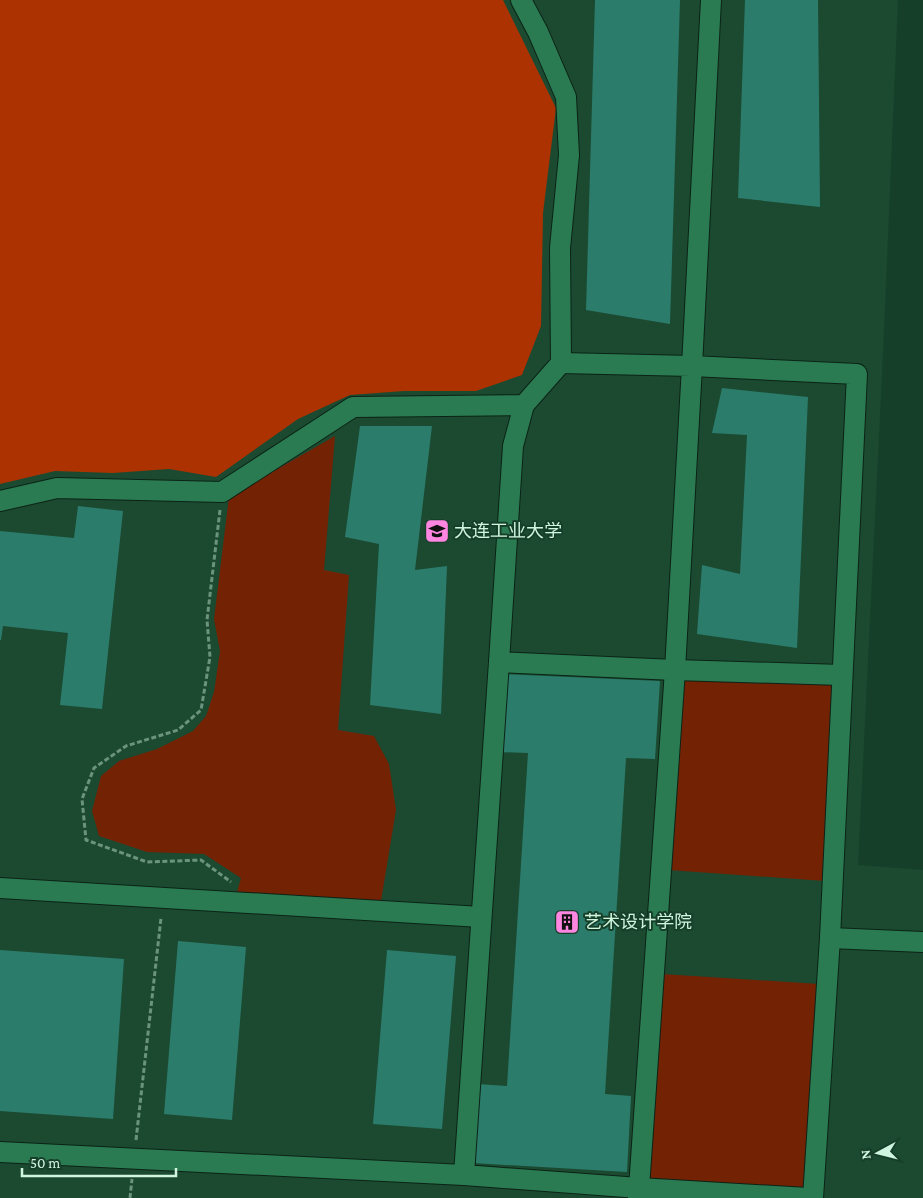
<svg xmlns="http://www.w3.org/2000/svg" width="923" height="1198" font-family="'Crimson Pro','Noto Sans SC',serif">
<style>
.built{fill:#1b4a31}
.green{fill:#732204}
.forest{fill:#ac3301}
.building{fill:#2c7c6c}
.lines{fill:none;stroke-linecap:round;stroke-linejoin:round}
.minor-casing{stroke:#0b2316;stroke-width:22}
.path{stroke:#6c937d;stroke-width:3;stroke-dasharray:5 2.5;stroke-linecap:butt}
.minor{stroke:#2b7b52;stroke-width:20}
.labels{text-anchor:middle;stroke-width:4;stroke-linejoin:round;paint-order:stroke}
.poi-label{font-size:18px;fill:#d0f5de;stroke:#163f2a;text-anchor:start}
</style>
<rect width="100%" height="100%" fill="#163f2a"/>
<!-- built -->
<path class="built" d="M 0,0 L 898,0 L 883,353 L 858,865 L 923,870 L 923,1198 L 0,1198 Z"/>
<!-- green -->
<g class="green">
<path d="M 335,436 L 324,570 L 349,575 L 338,730 L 374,736 L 389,764 L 396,810 L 381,901 L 237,892 L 241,878 L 204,854 L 147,852 L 99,836 L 92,811 L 101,776 L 119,761 L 157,749 L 193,731 L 206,716 L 214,692 L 220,651 L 214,619 L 229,497 Z"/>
<path d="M 680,674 L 835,682 L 825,881 L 668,870 Z"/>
<path d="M 662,974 L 819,984 L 804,1190 L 649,1179 Z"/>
</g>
<!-- forest -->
<path class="forest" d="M 0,0 L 503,0 L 556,108 L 543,213 L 541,326 L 522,375 L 476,391 L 404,391 L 350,395 L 298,419 L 216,477 L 169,469 L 113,473 L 55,471 L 0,484 Z"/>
<!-- building -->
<g class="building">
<path d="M 595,0 L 680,0 L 670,324 L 586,310 Z"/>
<path d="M 745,0 L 818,0 L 820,207 L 738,198 Z"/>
<path d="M 722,388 L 808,397 L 797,648 L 697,634 L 702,565 L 740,574 L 747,435 L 712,433 Z"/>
<path d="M 360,426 L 432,426 L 415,570 L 447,566 L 441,714 L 370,705 L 379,544 L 345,537 Z"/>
<path d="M 78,506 L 123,511 L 102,709 L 60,705 L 68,633 L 3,626 L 1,640 L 0,640 L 0,531 L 74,538 Z"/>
<path d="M 504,674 L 660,681 L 655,759 L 626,758 L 605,1094 L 631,1096 L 627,1172 L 473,1163 L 477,1084 L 507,1086 L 528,753 L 499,752 Z"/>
<path d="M 178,941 L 246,947 L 232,1120 L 164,1114 Z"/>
<path d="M 0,950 L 124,959 L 113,1119 L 0,1111 Z"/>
<path d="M 387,950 L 456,956 L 442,1129 L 373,1124 Z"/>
</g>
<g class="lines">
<defs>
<g id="minor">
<path d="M 711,0 L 692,366 L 857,374 L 830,938 L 923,942"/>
<path d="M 561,363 L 692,366 L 675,670 L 639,1188 L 808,1198"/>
<path d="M 524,405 L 513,446 L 499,662 L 675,670 L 842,675"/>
<path d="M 0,501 L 57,488 L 222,492 L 353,407 L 524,405 L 561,363 L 560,248 L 569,155 L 566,97 L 538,32 L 521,0"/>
<path d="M 499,662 L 464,1175 L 639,1188 L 638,1198"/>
<path d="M 0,888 L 481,917"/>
<path d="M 0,1152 L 464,1175"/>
<path d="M 813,1198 L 830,938"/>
</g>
</defs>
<!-- minor casing -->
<use href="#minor" class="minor-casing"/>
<!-- path -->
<g class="path">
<path d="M 220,510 L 207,620 L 210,657 L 201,710 L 178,730 L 126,746 L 94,768 L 82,799 L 86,840 L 147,862 L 201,860 L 231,882"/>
<path d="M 136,1140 L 161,918"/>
<path d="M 130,1198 L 132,1179"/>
</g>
<!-- minor -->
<use href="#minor" class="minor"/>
</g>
<!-- icons -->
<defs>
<symbol id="school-square" viewBox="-11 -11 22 22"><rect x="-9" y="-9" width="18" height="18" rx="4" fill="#fe85e0" stroke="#163f2a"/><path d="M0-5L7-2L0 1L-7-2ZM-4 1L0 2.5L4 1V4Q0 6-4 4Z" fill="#111"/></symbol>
<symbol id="building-square" viewBox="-11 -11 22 22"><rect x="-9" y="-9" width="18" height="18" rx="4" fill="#fe85e0" stroke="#163f2a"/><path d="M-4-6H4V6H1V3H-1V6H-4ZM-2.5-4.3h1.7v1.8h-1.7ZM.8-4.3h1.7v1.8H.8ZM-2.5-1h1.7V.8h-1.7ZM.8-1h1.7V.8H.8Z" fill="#111"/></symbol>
</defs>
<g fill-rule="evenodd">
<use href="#school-square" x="423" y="517" width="28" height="28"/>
<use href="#building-square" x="553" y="908" width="28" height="28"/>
</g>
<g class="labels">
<!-- poi labels -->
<g class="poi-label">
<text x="454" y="537">大连工业大学</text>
<text x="584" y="928">艺术设计学院</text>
</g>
</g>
<!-- north arrow -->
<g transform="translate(878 1153) rotate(263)" stroke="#163f2a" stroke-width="4" paint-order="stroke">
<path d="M0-4L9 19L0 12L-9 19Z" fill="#d0f5de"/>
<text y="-8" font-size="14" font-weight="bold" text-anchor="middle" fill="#d0f5de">N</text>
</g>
<!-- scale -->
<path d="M22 1168v8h154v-8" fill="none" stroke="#d0f5de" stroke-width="2.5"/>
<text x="30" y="1168" font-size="15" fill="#d0f5de" stroke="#163f2a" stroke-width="4" paint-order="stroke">50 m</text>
</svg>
